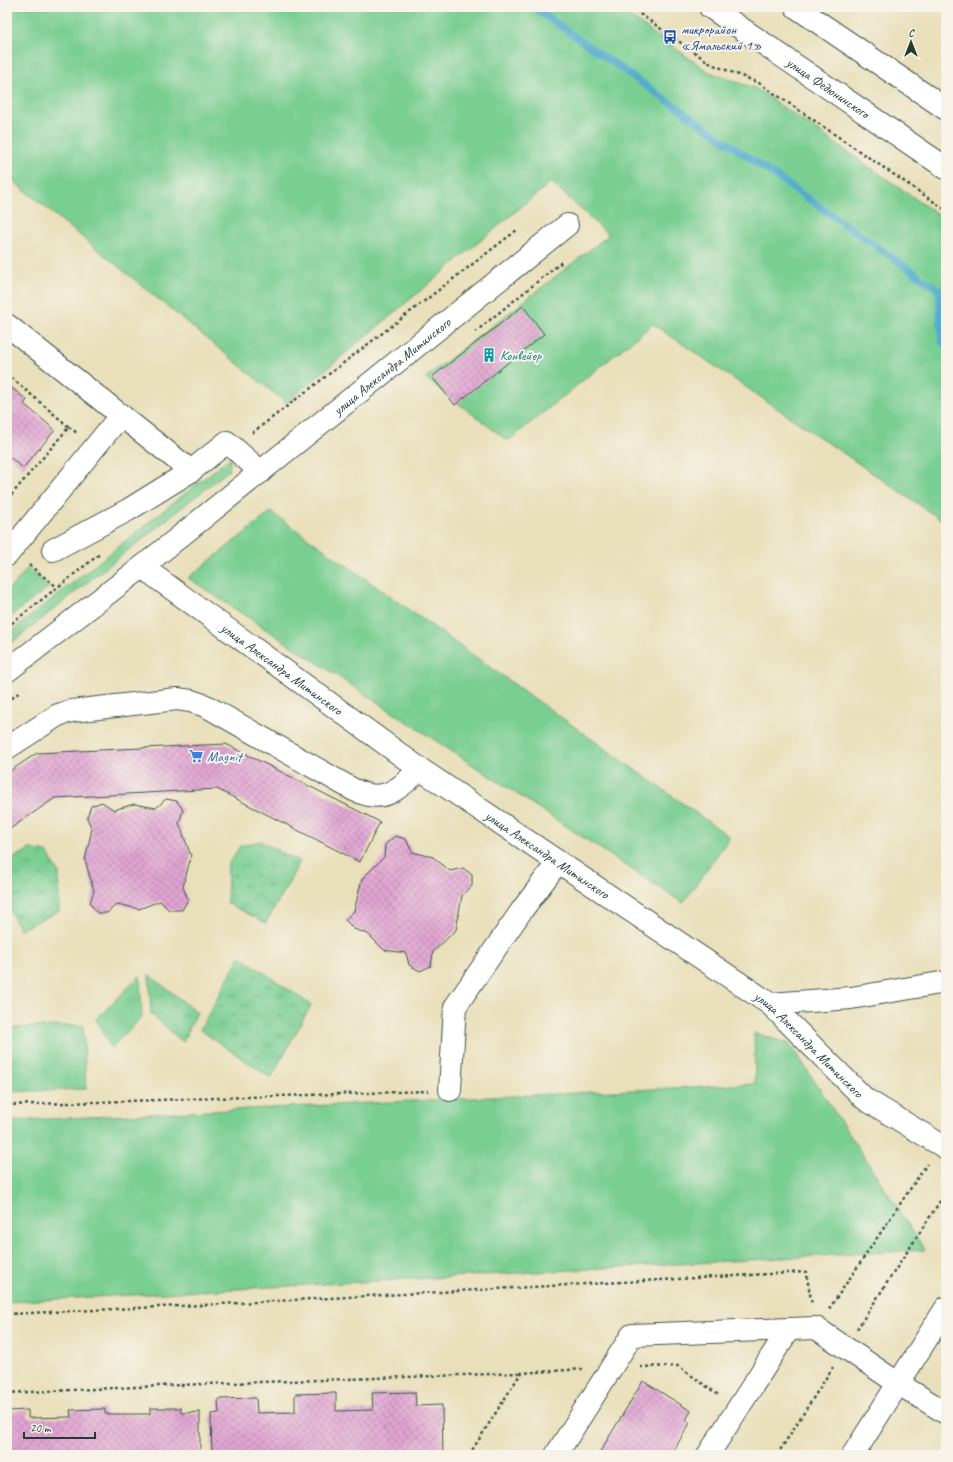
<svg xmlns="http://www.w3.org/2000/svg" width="953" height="1462" font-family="Caveat,sans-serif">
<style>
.grass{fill:#79ce92;stroke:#4c8663}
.park{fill:url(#park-tufts);stroke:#4c8663}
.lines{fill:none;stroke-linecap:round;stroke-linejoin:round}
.stream{stroke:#51accf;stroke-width:7}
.building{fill:url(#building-cross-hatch)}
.minor-casing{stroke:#3d5548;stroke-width:24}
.highway-casing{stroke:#3d5548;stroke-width:24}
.path{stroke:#3d5548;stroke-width:2.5;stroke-dasharray:3 3;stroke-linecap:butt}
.minor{stroke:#fff;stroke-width:22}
.highway{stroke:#fff;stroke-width:22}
.labels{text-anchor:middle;stroke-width:4;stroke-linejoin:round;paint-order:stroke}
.transit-label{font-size:14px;fill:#164399;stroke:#f7f3e8;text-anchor:start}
.street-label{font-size:14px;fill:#1f3d34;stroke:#f7f3e8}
.culture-label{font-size:14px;fill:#0d838f;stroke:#f7f3e8;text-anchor:start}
.shop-label{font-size:14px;fill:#366cbe;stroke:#f7f3e8;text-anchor:start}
</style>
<defs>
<pattern id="park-tufts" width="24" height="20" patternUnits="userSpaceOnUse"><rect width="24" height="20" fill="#79ce92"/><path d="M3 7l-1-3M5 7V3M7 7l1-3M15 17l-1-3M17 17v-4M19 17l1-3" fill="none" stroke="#63a878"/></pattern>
<pattern id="building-cross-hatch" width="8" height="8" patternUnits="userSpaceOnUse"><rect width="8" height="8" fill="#e1a5d3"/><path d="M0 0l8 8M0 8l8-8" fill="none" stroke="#b688ac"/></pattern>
</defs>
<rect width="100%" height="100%" fill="#f7f3e8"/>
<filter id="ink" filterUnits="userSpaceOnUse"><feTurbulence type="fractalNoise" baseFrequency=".025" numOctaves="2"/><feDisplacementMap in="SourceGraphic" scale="8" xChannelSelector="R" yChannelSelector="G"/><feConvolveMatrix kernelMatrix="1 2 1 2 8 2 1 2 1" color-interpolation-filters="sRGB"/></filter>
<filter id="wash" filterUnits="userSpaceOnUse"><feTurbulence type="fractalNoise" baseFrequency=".012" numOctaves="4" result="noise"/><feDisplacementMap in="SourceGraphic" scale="16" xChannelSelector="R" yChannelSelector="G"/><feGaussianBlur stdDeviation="0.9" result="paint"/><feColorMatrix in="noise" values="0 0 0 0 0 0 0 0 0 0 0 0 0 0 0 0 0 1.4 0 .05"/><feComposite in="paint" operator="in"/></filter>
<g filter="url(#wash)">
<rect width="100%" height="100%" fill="#e9dfba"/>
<!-- grass -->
<g class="grass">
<path d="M 7,7 L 616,7 L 709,72 L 757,89 L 946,220 L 946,523 L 653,324 L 508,441 L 425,378 L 609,235 L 551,182 L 286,403 L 7,176 Z"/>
<path d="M 231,457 L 229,470 L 10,644 L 7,641 L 7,635 Z"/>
<path d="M 271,512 L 730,837 L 683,903 L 188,578 Z"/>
<path d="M 28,568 L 49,587 L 7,619 L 7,592 Z"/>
<path d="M 140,976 L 142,1017 L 111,1048 L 96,1019 Z"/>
<path d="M 83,1025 L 86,1089 L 7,1092 L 7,1028 Z"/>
<path d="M 754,1033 L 790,1044 L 925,1250 L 7,1302 L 7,1121 L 755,1084 Z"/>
</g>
<!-- park -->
<g class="park">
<path d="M 260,841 L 300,862 L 266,923 L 227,903 L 228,865 L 240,846 Z"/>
<path d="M 30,849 L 47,852 L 59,873 L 59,911 L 20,930 L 7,906 L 7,862 Z"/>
<path d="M 240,956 L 311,1005 L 271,1078 L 200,1030 Z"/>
<path d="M 149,975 L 197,1012 L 183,1042 L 151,1014 Z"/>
</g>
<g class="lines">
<!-- stream -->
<path class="stream" d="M 533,7 L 939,290 L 942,342 L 946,345"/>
</g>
<g id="blocks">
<!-- building -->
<g class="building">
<path d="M 523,306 L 544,334 L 455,405 L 432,377 Z"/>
<path d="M 7,384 L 27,400 L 24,404 L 55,430 L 23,468 L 7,455 Z"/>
<path d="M 226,744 L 380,822 L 360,862 L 217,789 L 55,798 L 7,831 L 7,773 L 37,753 Z"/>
<path d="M 166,799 L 177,801 L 183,810 L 179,823 L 191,856 L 183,887 L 188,900 L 182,910 L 169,910 L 160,901 L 139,909 L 117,904 L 107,913 L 97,913 L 90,903 L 94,891 L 85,860 L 92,829 L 87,818 L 91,806 L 102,802 L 114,810 L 134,804 L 156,808 Z"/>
<path d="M 395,836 L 406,839 L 412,852 L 433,857 L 450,871 L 463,868 L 472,875 L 472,886 L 462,895 L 456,930 L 433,952 L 431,966 L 420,971 L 409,965 L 406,953 L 384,950 L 368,934 L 354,929 L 345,920 L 354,911 L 362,879 L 384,857 L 385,845 Z"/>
<path d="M 643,1381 L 691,1411 L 686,1420 L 690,1423 L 671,1455 L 598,1455 Z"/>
<path d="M 415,1392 L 416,1406 L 442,1405 L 443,1455 L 212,1455 L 211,1414 L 219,1413 L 218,1399 L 256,1398 L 257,1413 L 295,1412 L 295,1394 L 336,1393 L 336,1411 L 373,1410 L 372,1393 Z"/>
<path d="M 150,1408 L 181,1408 L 181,1413 L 200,1412 L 200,1455 L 7,1455 L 7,1411 L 28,1410 L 28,1418 L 71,1417 L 70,1410 L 105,1409 L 105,1414 L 150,1414 Z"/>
</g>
</g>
</g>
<g filter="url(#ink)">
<use href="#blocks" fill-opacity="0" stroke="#3d5548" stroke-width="1"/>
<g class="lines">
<defs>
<g id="minor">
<path d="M 7,325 L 191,471"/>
<path d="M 53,550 L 128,510 L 191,471 L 227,442 L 261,472"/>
<path d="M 7,555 L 121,415"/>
<path id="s1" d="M 142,567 L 420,769 L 770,1004 L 865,1099 L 946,1148"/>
<path id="s2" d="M 7,671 L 142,567 L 567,225"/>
<path d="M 7,748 L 58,715 L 72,711 L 177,699 L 191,701 L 206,706 L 354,790 C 359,792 364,794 369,795 C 390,800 407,781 420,769"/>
<path d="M 770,1004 L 851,998 L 946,982"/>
<path d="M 450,1090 L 455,1007 L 522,910 L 558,862"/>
<path d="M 556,1455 L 632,1335 L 816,1328 L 899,1384 L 946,1413"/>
<path d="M 708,1455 L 789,1329"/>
<path d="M 853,1455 L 946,1308"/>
</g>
<g id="highway">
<path id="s3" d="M 710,7 L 946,168"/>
<path d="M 796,7 L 946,109"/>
</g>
</defs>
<!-- minor casing -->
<use href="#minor" class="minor-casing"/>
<!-- highway casing -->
<use href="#highway" class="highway-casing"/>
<!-- path -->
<g class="path">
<path d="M 630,7 L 711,64 L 759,83 L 946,210"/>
<path d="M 475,332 L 563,261"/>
<path d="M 7,374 L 69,427 L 7,500"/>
<path d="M 69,427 L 77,433"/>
<path d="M 252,433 L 517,230"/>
<path d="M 29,565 L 57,587"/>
<path d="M 7,627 L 101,553"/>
<path d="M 7,702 L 21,691"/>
<path d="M 7,1105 L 428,1091"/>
<path d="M 829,1309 L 927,1164"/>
<path d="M 7,1314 L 202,1305 L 806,1272 L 812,1305"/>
<path d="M 857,1329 L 946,1192"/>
<path d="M 640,1367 L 678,1366 L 720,1396"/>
<path d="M 7,1393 L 203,1384 L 521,1373"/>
<path d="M 469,1455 L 521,1373 L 583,1369"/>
<path d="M 777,1455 L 833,1367"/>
</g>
<!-- minor -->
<use href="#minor" class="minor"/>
<!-- highway -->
<use href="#highway" class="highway"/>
</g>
</g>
<!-- icons -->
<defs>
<symbol id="bus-bare" viewBox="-9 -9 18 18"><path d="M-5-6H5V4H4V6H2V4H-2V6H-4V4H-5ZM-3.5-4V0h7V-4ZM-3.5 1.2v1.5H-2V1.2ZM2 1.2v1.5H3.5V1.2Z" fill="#1a4fb4" stroke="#f7f3e8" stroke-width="2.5" paint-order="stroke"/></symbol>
<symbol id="building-bare" viewBox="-9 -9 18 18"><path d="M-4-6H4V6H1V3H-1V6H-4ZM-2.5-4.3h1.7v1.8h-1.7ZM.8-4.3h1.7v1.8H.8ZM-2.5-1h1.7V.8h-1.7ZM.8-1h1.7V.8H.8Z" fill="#0f9aa8" stroke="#f7f3e8" stroke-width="2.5" paint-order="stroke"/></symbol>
<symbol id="supermarket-bare" viewBox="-9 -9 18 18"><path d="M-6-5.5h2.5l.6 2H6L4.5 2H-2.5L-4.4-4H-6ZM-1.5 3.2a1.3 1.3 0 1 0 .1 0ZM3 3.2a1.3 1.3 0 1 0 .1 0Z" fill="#3f7fe0" stroke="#f7f3e8" stroke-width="2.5" paint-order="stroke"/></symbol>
</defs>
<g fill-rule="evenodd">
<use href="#bus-bare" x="660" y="27" width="20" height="20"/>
<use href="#building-bare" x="479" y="345" width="20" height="20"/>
<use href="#supermarket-bare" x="186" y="746" width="20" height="20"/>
</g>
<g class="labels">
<!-- transit labels -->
<g class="transit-label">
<text x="681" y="34">микрорайон<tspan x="681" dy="16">«Ямальский 1»</tspan></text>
</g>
<!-- street labels -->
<g class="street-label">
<text dy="5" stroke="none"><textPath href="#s3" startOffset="143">улица Федюнинского</textPath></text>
<text dy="5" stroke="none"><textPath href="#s2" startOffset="491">улица Александра Митинского</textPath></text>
<text dy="5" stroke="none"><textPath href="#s1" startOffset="173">улица Александра Митинского</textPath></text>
<text dy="5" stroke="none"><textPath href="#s1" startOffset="497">улица Александра Митинского</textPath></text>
<text dy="5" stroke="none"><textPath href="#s1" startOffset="821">улица Александра Митинского</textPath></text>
</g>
<!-- culture labels -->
<g class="culture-label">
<text x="500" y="360">Конвейер</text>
</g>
<!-- shop labels -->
<g class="shop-label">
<text x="207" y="761">Magnit</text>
</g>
</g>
<!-- margin -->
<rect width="953" height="1462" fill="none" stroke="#f7f3e8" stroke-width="24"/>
<!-- north arrow -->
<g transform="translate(911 42)" stroke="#f7f3e8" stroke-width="3" paint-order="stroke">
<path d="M0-3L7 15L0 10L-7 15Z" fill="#1f3d34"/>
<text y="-6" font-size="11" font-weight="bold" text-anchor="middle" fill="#1f3d34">С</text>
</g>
<!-- scale -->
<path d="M24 1432v6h71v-6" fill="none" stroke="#1f3d34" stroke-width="2"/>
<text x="30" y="1432" font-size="12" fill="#1f3d34" stroke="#f7f3e8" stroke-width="3" paint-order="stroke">20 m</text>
</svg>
